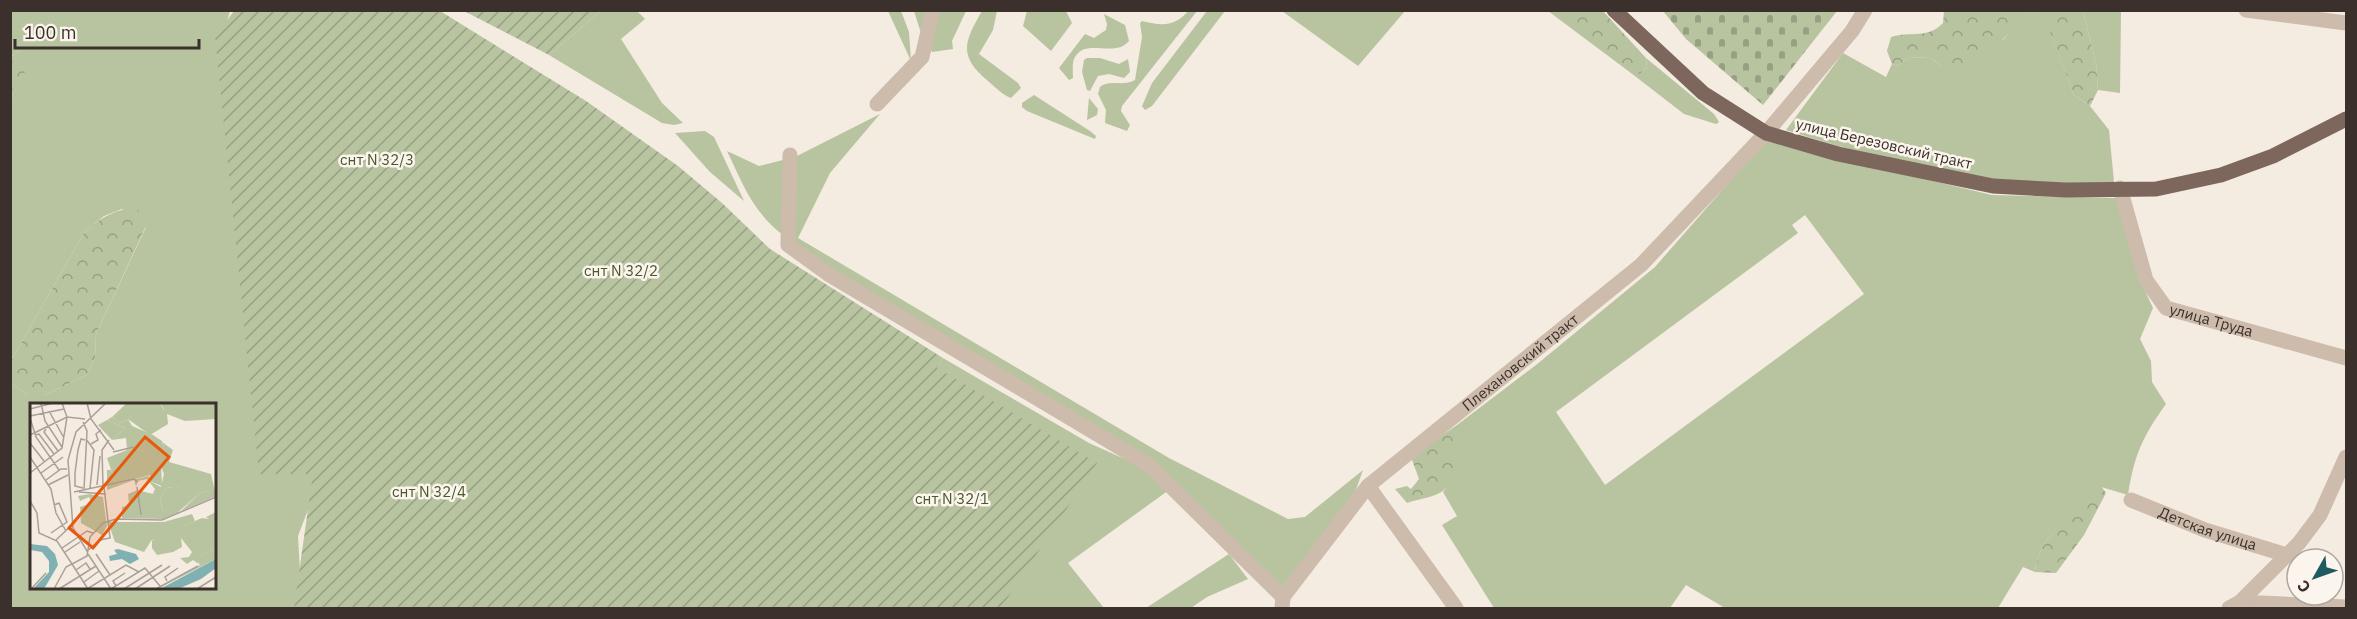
<svg xmlns="http://www.w3.org/2000/svg" width="2357" height="619" font-family="'IBM Plex Sans',sans-serif">
<style>
.grass{fill:#b8c4a0;fill-rule:evenodd}
.forest{fill:url(#forest-crowns)}
.cemetery{fill:url(#cemetery-stones)}
.garden{fill:url(#garden-furrows)}
.lines{fill:none;stroke-linecap:round;stroke-linejoin:round}
.minor{stroke:#cdbbac;stroke-width:15}
.tertiary{stroke:#cdbbac;stroke-width:15}
.primary{stroke:#7d675c;stroke-width:15}
.labels{text-anchor:middle;stroke-width:5;stroke-linejoin:round;paint-order:stroke}
.street-label{font-size:15px;fill:#3b302b;stroke:#fbf5ee}
.park-label{font-size:15px;fill:#4a5a2e;stroke:#fbf5ee}
.inset-road{fill:none;stroke:#aaa098;stroke-width:1.5}
.view{fill:#e8590c;fill-opacity:0.15;stroke:#e8590c;stroke-width:3}
.inset-edge{fill:none;stroke:#3b302b;stroke-width:3}
</style>
<defs>
<pattern id="forest-crowns" width="20" height="18" patternUnits="userSpaceOnUse" patternTransform="scale(1.5)"><rect width="20" height="18" fill="#b8c4a0"/><path d="M2 6a3 3 0 1 1 6 0M12 15a3 3 0 1 1 6 0" fill="none" stroke="#97a083"/></pattern>
<pattern id="cemetery-stones" width="16" height="16" patternUnits="userSpaceOnUse" patternTransform="scale(1.5)"><rect width="16" height="16" fill="#b8c4a0"/><path d="M2 7V4a2 2 0 0 1 4 0v3zM10 15v-3a2 2 0 0 1 4 0v3z" fill="#97a083"/></pattern>
<pattern id="garden-furrows" width="10" height="10" patternUnits="userSpaceOnUse" patternTransform="scale(1.5)"><rect width="10" height="10" fill="#b8c4a0"/><path d="M-1 1l2-2M0 10L10 0M9 11l2-2" fill="none" stroke="#97a083"/></pattern>
</defs>
<rect width="100%" height="100%" fill="#f4ebe1"/>
<!-- grass -->
<g class="grass">
<path d="M 1189,10 L 1197,11 L 1122,106 L 1121,111 L 1130,125 L 1127,131 L 1105,123 L 1106,110 L 1098,94 L 1100,87 C 1110,79 1123,87 1135,80 L 1142,37 L 1140,23 L 1142,21 C 1162,26 1175,27 1189,10 Z"/>
<path d="M 11,11 L 230,11 L 222,38 L 322,473 L 298,536 L 302,608 L 11,608 L 11,384 L 28,395 L 45,395 L 87,375 L 95,358 L 96,334 L 146,227 L 122,209 L 104,216 L 85,231 L 11,361 L 11,99 L 29,62 L 19,50 L 11,57 ZM 32,404 L 214,404 L 214,588 L 32,588 Z"/>
<path d="M 601,11 L 637,11 L 645,19 L 621,39 L 662,103 L 683,123 L 674,125 L 662,123 L 549,55 Z"/>
<path d="M 888,11 L 901,11 L 909,32 L 911,61 Z"/>
<path d="M 914,11 L 966,11 L 952,41 L 953,49 L 932,52 L 920,30 Z"/>
<path d="M 982,11 L 997,11 L 993,30 L 979,54 L 1018,83 L 1021,88 L 1011,98 C 1003,95 995,87 988,81 C 958,56 964,42 982,11 Z"/>
<path d="M 1027,11 L 1066,11 L 1072,23 L 1051,51 L 1023,26 Z"/>
<path d="M 1207,11 L 1225,11 L 1152,106 L 1145,110 L 1142,106 L 1152,83 Z"/>
<path d="M 1282,11 L 1405,11 L 1358,66 Z"/>
<path d="M 2030,11 L 2044,15 L 2074,95 L 2090,106 L 2109,130 L 2114,182 C 2075,184 2034,188 1995,183 C 1924,173 1854,151 1786,130 L 1843,53 L 1886,77 L 1892,64 L 1898,66 L 1909,57 L 1931,58 L 1941,66 L 2004,39 L 2014,25 Z"/>
<path d="M 2083,11 L 2121,11 L 2120,93 L 2098,90 L 2096,63 Z"/>
<path d="M 1104,14 L 1125,25 L 1129,41 C 1114,59 1084,36 1074,59 C 1072,64 1073,72 1073,78 L 1069,80 L 1059,68 L 1085,34 L 1094,38 L 1106,30 L 1107,24 Z"/>
<path d="M 1087,58 L 1100,58 L 1119,64 L 1128,59 L 1130,72 L 1124,78 L 1109,74 L 1098,76 L 1090,91 L 1087,90 L 1082,72 L 1084,60 Z"/>
<path d="M 1646,58 L 1714,114 L 1719,122 L 1716,124 L 1684,114 L 1631,73 L 1641,73 L 1647,67 Z"/>
<path d="M 1034,95 L 1090,131 L 1096,136 L 1095,139 L 1027,111 L 1022,107 L 1022,103 Z"/>
<path d="M 1089,98 L 1098,109 L 1097,115 L 1087,120 Z"/>
<path d="M 880,114 L 830,173 L 798,238 L 1169,458 L 1288,519 L 1305,517 L 1363,470 L 1354,495 L 1282,590 L 1149,459 L 828,269 L 791,242 L 795,157 Z"/>
<path d="M 705,131 L 714,137 L 744,201 L 710,172 L 675,133 Z"/>
<path d="M 1765,141 L 1992,195 L 2116,198 L 2138,276 L 2153,308 L 2140,339 L 2151,361 L 2152,382 L 2166,404 C 2143,436 2134,455 2128,495 L 2101,487 C 2079,510 2036,537 2035,572 L 2023,567 L 1998,608 L 1725,608 L 1686,585 L 1670,608 L 1494,608 L 1442,525 L 1457,516 L 1443,492 C 1458,475 1457,447 1457,425 L 1536,365 L 1655,267 ZM 1805,215 L 1864,294 L 1605,485 L 1556,412 L 1798,233 L 1792,225 Z"/>
<path d="M 727,151 L 759,166 L 787,159 L 784,236 C 752,211 744,186 727,151 Z"/>
<path d="M 943,358 L 1089,443 L 1138,465 L 1169,490 L 1068,563 L 1104,608 L 1001,608 L 1018,580 L 937,368 Z"/>
<path d="M 1229,554 L 1248,579 L 1207,597 L 1191,608 L 1146,608 Z"/>
</g>
<!-- forest -->
<g class="forest">
<path d="M 1548,11 L 1603,11 L 1646,58 L 1647,67 L 1640,74 L 1631,73 Z"/>
<path d="M 1944,11 L 2030,11 L 1981,62 L 1961,69 L 1941,66 L 1931,58 L 1909,57 L 1898,66 L 1892,64 L 1887,51 L 1891,37 C 1911,31 1928,39 1943,23 Z"/>
<path d="M 2031,11 L 2083,11 L 2096,63 L 2098,90 L 2090,106 L 2074,95 L 2044,16 Z"/>
<path d="M 19,50 L 27,53 L 30,62 L 11,99 L 11,57 Z"/>
<path d="M 137,208 L 146,226 L 96,334 L 95,358 L 87,375 L 45,395 L 28,395 L 11,384 L 11,361 L 85,231 C 102,217 115,209 137,208 Z"/>
<path d="M 1457,425 C 1457,444 1461,477 1444,490 C 1436,497 1418,499 1407,503 L 1395,489 L 1407,486 L 1411,489 L 1419,479 L 1411,457 Z"/>
<path d="M 2101,486 L 2106,493 L 2084,535 L 2056,573 L 2035,572 C 2036,537 2079,509 2101,486 Z"/>
</g>
<!-- cemetery -->
<path class="cemetery" d="M 1663,11 L 1837,11 L 1763,105 L 1686,39 Z"/>
<!-- garden -->
<g class="garden">
<path d="M 234,11 L 440,11 L 586,101 L 678,166 L 722,203 L 770,249 L 943,358 L 937,368 L 1097,463 L 1001,608 L 294,608 L 313,474 L 259,474 L 215,36 Z"/>
<path d="M 464,11 L 601,11 L 549,55 Z"/>
</g>
<g class="lines">
<!-- minor -->
<g class="minor">
<path d="M 2246,10 L 2346,23"/>
<path d="M 877,104 L 922,57 L 933,10"/>
<path d="M 790,155 L 788,245 L 828,274 L 1149,465 L 1283,597 L 1282,608"/>
<path id="s1" d="M 2120,188 L 2146,280 L 2166,308 L 2346,358"/>
<path d="M 1368,486 L 1456,608"/>
<path id="s2" d="M 2131,500 L 2205,530 L 2287,555"/>
<path id="s3" d="M 1283,597 L 1368,486 L 1641,265 L 1766,133 L 1852,31 L 1865,10"/>
<path d="M 2240,602 L 2346,607"/>
</g>
<!-- tertiary -->
<path class="tertiary" d="M 2229,608 L 2240,602 L 2299,543 L 2320,515 L 2346,457"/>
<!-- primary -->
<path class="primary" d="M 1614,10 L 1703,93 L 1766,133 L 1838,154 L 1993,186 L 2066,190 L 2156,189 L 2221,175 L 2273,156 L 2346,119"/>
</g>
<g class="labels">
<!-- street labels -->
<g class="street-label">
<text transform="translate(1884 144) rotate(13)" y="5">улица Березовский тракт</text>
<text dy="5" stroke="none"><textPath href="#s1" startOffset="177">улица Труда</textPath></text>
<text dy="5" stroke="none"><textPath href="#s3" startOffset="336">Плехановский тракт</textPath></text>
<text dy="5" stroke="none"><textPath href="#s2" startOffset="82">Детская улица</textPath></text>
</g>
<!-- park labels -->
<g class="park-label">
<text x="377" y="165">снт N 32/3</text>
<text x="621" y="276">снт N 32/2</text>
<text x="429" y="497">снт N 32/4</text>
<text x="952" y="504">снт N 32/1</text>
</g>
</g>
<!-- overview -->
<g transform="translate(30 403)">
<rect width="186" height="186" fill="#f4ebe1"/>
<path d="M 82,14 L 90,20 L 98,16 L 102,23 L 123,32 L 132,38 L 136,53 L 132,39 L 143,47 L 139,59 L 181,71 L 186,93 L 133,116 L 92,115 L 92,104 L 99,102 L 98,91 L 107,87 L 123,91 L 125,86 L 117,76 L 108,78 L 106,84 L 104,77 L 77,87 L 77,91 L 77,67 L 81,67 L 86,81 L 119,73 L 119,78 L 131,84 L 134,71 L 130,61 L 105,44 L 97,47 L 96,35 L 82,37 L 95,25 L 77,17 ZM 179,80 L 180,88 L 170,90 L 150,109 L 133,107 L 130,96 L 136,85 ZM 60,91 L 73,94 L 77,123 L 72,132 L 51,120 L 50,104 L 62,100 L 59,94 L 50,98 L 48,93 ZM 186,146 L 186,156 L 129,185 L 170,162 L 166,154 Z" fill="#b8c4a0" fill-rule="evenodd"/>
<path d="M 97,0 L 130,0 L 135,9 L 131,0 L 186,0 L 186,16 L 155,18 L 137,11 L 138,21 L 120,32 L 98,16 L 90,20 L 82,14 ZM 77,17 L 95,25 L 82,37 L 68,22 ZM 186,109 L 186,146 L 167,154 L 169,161 L 163,157 L 157,161 L 150,155 L 159,154 L 162,149 L 151,135 L 152,144 L 143,149 L 127,152 L 122,145 L 122,138 L 128,134 L 172,115 L 179,116 L 176,114 Z" fill="#b8c4a0"/>
<path d="M 179,79 L 181,88 L 170,90 L 147,110 L 133,107 L 130,96 L 136,85 ZM 162,111 L 165,118 L 121,138 L 114,149 L 85,139 L 78,119 L 134,119 Z" fill="#b8c4a0"/>
<path d="M 105,44 L 131,61 L 132,83 L 119,78 L 120,72 L 86,81 L 77,55 Z" fill="#b8c4a0"/>
<path d="M 0,141 L 17,143 L 25,151 L 28,162 L 14,186 L 3,186 L 19,169 L 19,158 L 12,149 L 0,147 ZM 88,146 L 106,151 L 109,156 L 100,161 L 92,156 L 80,158 L 79,153 L 87,151 L 84,147 ZM 186,156 L 186,165 L 171,176 L 148,186 L 130,186 Z" fill="#7fb0b2"/>
<path class="inset-road" d="M 11,0 L 15,18 L 32,44M 57,0 L 61,16 L 84,47M 0,6 L 23,0M 19,8 L 34,35M 0,13 L 34,6M 0,15 L 6,34 L 29,67M 53,19 L 57,28 L 54,86M 16,26 L 14,29 L 28,48M 0,32 L 37,14 L 55,16M 5,32 L 9,31 L 24,51M 56,36 L 64,47 L 60,85M 0,40 L 14,58M 61,41 L 68,37 L 66,31 L 71,27M 83,49 L 104,44M 0,54 L 21,86 L 26,110 L 36,128M 0,70 L 32,45 L 37,14 L 32,0M 11,70 L 33,54M 16,77 L 31,66 L 37,66M 18,82 L 38,72M 67,82 L 70,53M 73,83 L 72,47 L 79,37M 74,84 L 80,135 L 70,137 L 57,148 L 43,125 L 38,57 L 46,29 L 76,0M 107,84 L 111,112M 53,85 L 45,83 L 45,70 L 48,47 L 51,36 L 55,37M 44,89 L 104,76 L 108,79M 49,89 L 76,91M 0,98 L 7,110 L 9,130 L 27,138 L 42,161 L 36,164 L 24,186M 21,130 L 37,119 L 29,100 L 24,102M 26,137 L 43,121M 32,145 L 57,128 L 63,130M 35,149 L 50,139M 58,151 L 81,186 L 115,165 L 130,183M 66,151 L 80,172M 46,167 L 56,160 L 60,166M 137,178 L 135,174 L 148,165M 54,179 L 69,168M 86,183 L 83,178 L 95,170M 1,186 L 16,170M 29,186 L 66,163M 57,186 L 96,162 L 109,169M 58,186 L 42,161 L 57,153 L 60,134 L 73,120 L 86,116 L 132,117 L 186,94M 94,186 L 132,162M 105,186 L 140,163M 126,186 L 168,163M 167,186 L 186,174"/>
<path class="view" d="M 115,34 L 139,54 L 63,145 L 39,125 Z"/>
<rect width="186" height="186" class="inset-edge"/>
</g>
<!-- border -->
<rect width="2357" height="619" fill="none" stroke="#3b302b" stroke-width="24"/>
<!-- north arrow -->
<g transform="translate(2315 577) rotate(230)"><circle r="28" fill="#fbf5ee" stroke="#aea6a0" stroke-width="1.5"/>
<path d="M0-4.5L10 22L0 15L-10 22Z" fill="#1f5a5e"/>
<text y="-9" font-size="16" font-weight="bold" text-anchor="middle" fill="#3b302b">С</text>
</g>
<!-- scale -->
<path d="M15 39v9h184v-9" fill="none" stroke="#3b302b" stroke-width="3"/>
<text x="24" y="39" font-size="18" fill="#3b302b" stroke="#fbf5ee" stroke-width="4.5" paint-order="stroke">100 m</text>
</svg>
